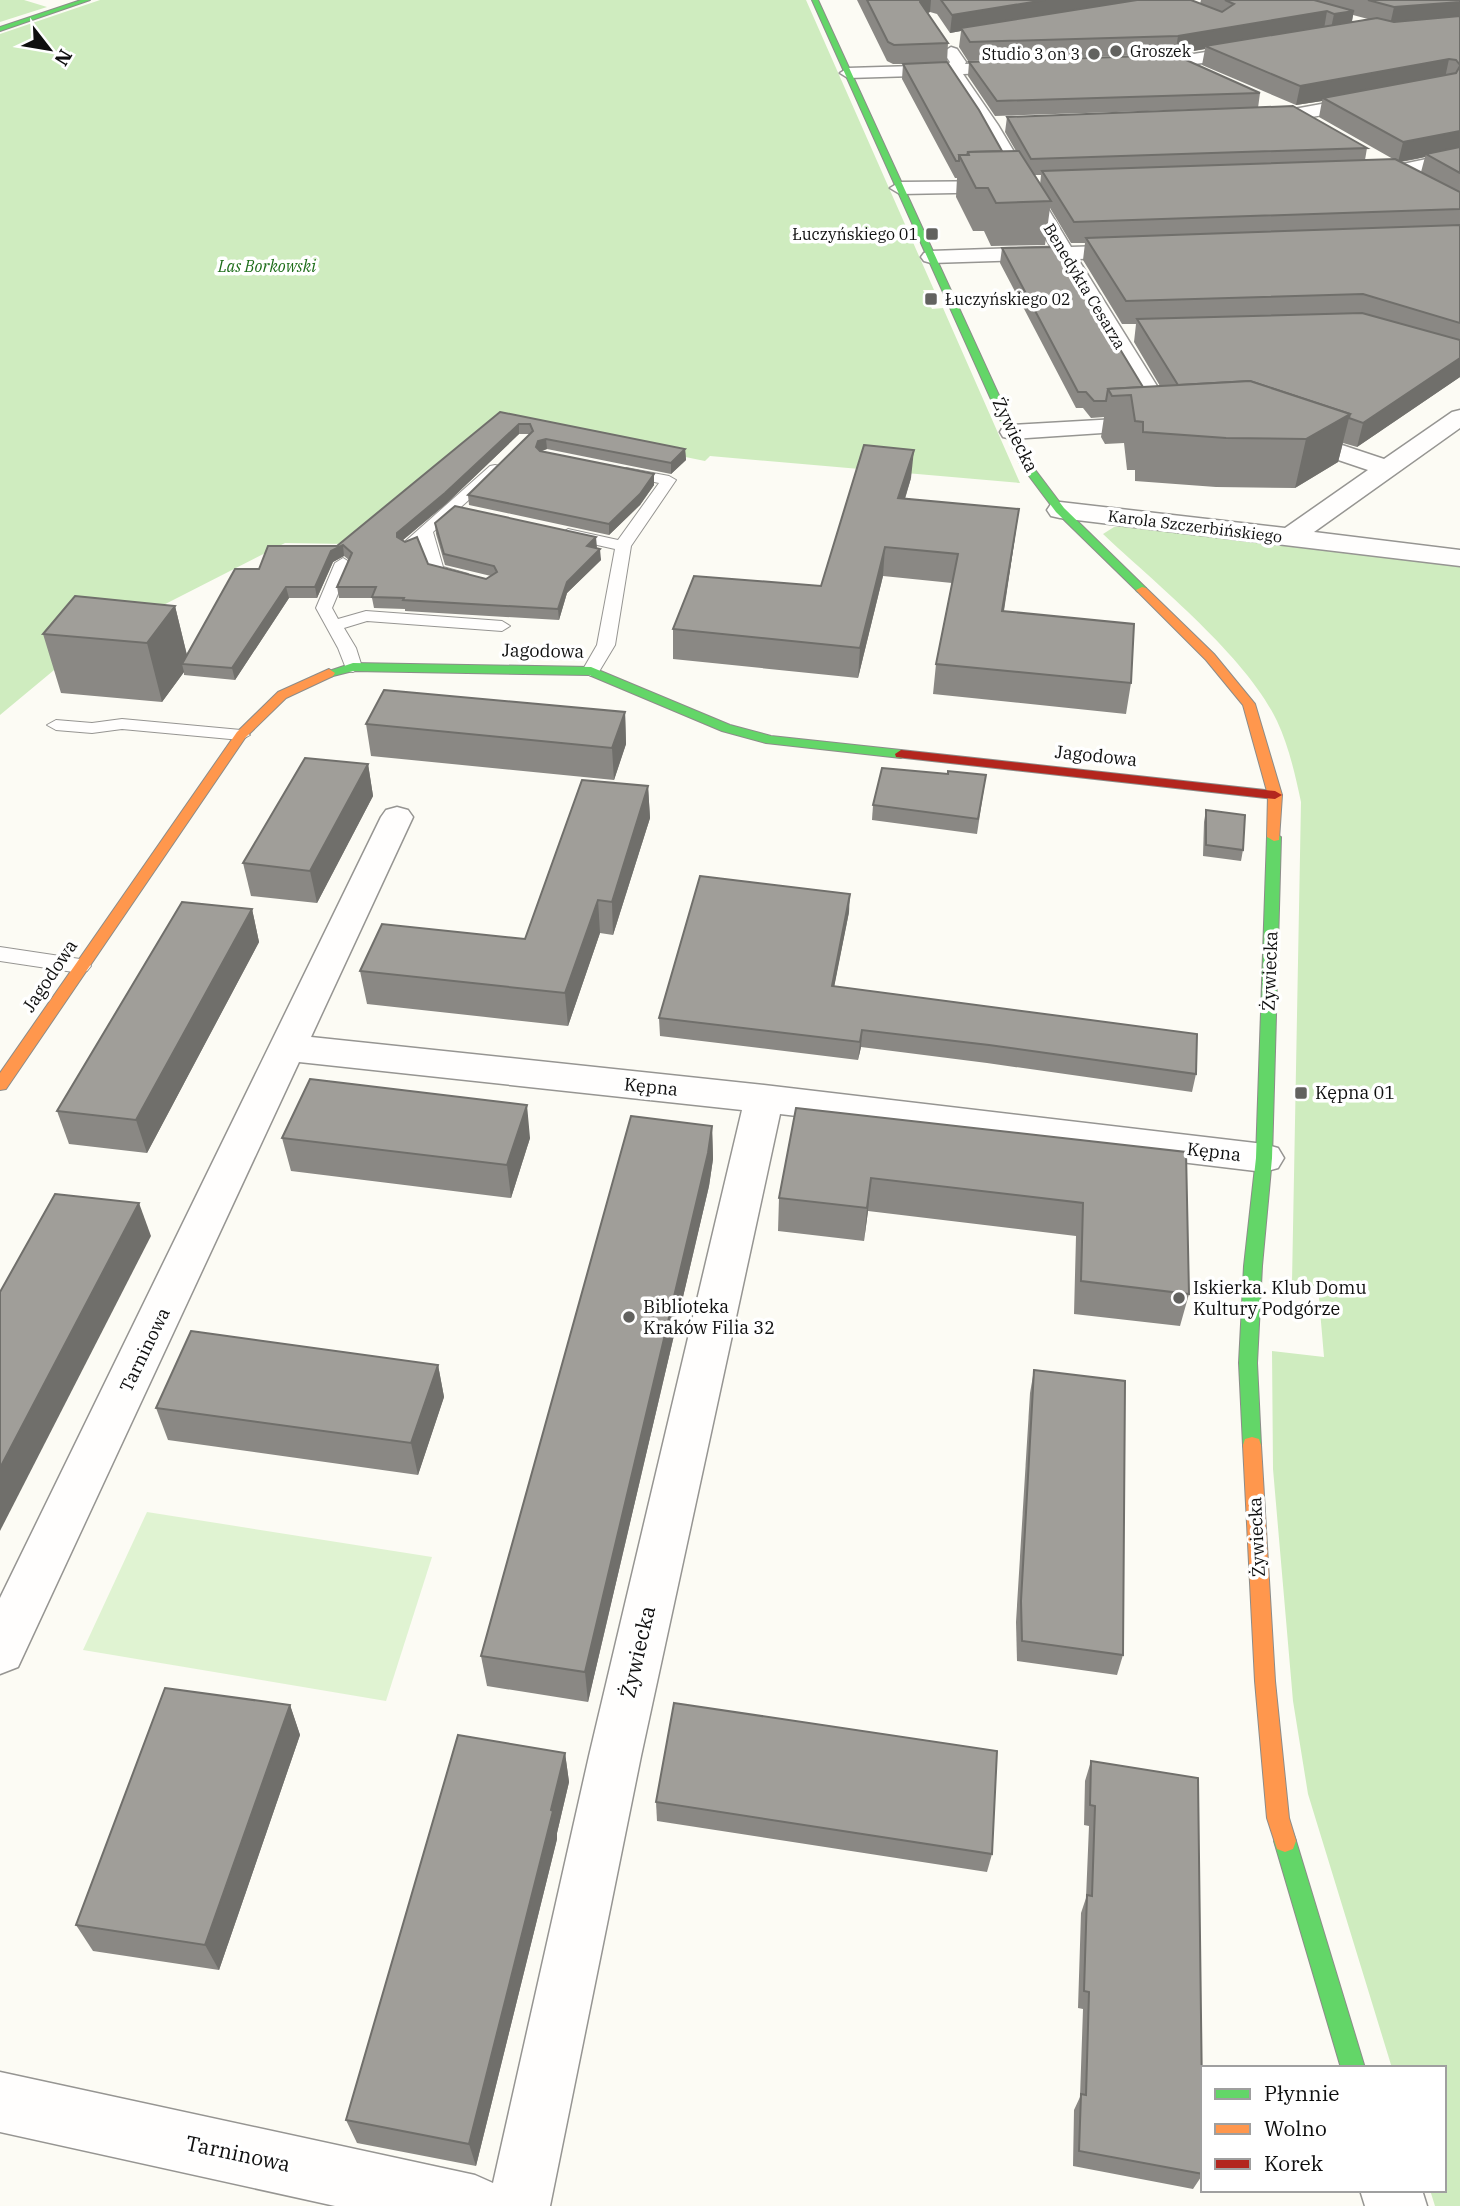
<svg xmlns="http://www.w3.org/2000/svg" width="1460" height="2206" font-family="'IBM Plex Serif',serif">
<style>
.green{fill:#e0f3d2}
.forest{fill:#cfecbf}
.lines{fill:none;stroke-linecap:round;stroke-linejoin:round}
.lane-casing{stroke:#969592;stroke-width:2}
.street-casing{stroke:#969592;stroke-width:3}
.fast-casing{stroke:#8c8c89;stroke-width:2}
.slow-casing{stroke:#8c8c89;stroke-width:2}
.jam-casing{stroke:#8c8c89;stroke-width:2}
.lane{fill:#fffefd;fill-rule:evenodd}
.street{fill:#fffefd;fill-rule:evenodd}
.fast{fill:#63d668;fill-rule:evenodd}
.slow{fill:#ff974d;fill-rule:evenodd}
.jam{fill:#b3261e;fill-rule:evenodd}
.wall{fill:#8a8884;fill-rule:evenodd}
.shaded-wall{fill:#706f6b}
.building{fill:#a09e99;stroke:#706f6b;stroke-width:2}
.poi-dot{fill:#62625f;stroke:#fff;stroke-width:2.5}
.labels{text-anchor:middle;stroke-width:7;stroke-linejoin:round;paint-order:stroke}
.far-poi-label{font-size:16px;fill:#0f0f0f;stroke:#fff;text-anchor:start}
.far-park-label{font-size:16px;font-style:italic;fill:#1d6d19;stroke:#fff}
.far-street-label{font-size:16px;fill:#0f0f0f;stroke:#fff}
.street-label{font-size:18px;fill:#0f0f0f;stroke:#fff}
.poi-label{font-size:18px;fill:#0f0f0f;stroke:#fff;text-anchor:start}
.near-street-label{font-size:21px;fill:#0f0f0f;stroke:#fff}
</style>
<rect width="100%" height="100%" fill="#fcfbf4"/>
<!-- green -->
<path class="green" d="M 147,1512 L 432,1557 L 386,1701 L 83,1650 Z"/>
<!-- forest -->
<g class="forest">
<path d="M 0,0 L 24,0 L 47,7 L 0,22 Z"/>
<path d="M 100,0 L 806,0 L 934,290 L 923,290 L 932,309 L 943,308 L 1020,483 L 710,456 L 705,461 L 500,419 L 347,544 L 285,543 L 83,646 L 0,715 L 0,34 Z"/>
<path d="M 1130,526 L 1460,565 L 1460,2206 L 1435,2206 L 1430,2190 L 1444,2190 L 1444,2068 L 1392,2068 L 1308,1794 L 1293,1701 L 1273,1469 L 1272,1351 L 1324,1357 L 1318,1287 L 1292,1282 L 1301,802 C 1295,774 1289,747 1277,721 C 1247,657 1156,584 1103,534 L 1114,527 Z"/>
</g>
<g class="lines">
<defs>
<g id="lane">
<path d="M 495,465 L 500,466 L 502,469 L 500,472 L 433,532 L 443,567 L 468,574 L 470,577 L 462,582 L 430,573 L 420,543 L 408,551 L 400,546 L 490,466 Z"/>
<path d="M 626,468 L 669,476 L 676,480 L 631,546 L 615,645 L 597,675 L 591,676 L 582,671 L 597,645 L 615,549 L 562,537 L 560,534 L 568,529 L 618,540 L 659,483 L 621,475 L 619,472 Z"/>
<path d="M 343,558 L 351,563 L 332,608 L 338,619 L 366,611 L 502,621 L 510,626 L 502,631 L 367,621 L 344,628 L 356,648 L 362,667 L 353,672 L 347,671 L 338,648 L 316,608 L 335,563 Z"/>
<path d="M 122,719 L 241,730 L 250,735 L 241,740 L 122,729 L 92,733 L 56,730 L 47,725 L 56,720 L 92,723 Z"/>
<path d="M 0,947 L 80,959 L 87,961 L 91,966 L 87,971 L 80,973 L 0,961 Z"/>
</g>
<g id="street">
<path d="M 1255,44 L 1261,46 L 1263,49 L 1261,52 C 1239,58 1139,76 1126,63 L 1134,58 L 1175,57 Z"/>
<path d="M 951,47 L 957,49 L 966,62 L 965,64 L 1021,62 L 1029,67 L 1021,72 L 963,74 L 998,125 L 1071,247 L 1136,245 L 1143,247 L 1146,251 L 1143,255 L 1136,257 L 1078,259 L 1180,423 L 1177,428 L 1012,439 L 1003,437 L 1000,432 L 1003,427 L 1012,425 L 1152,417 L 1058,259 L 931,263 L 924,261 L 921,257 L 924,253 L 931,251 L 1051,247 L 1016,189 L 1008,192 L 900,194 L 890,188 L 900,182 L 1011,181 L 980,125 L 947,75 L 848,78 L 840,73 L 848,68 L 948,65 L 950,62 L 943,52 Z"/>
<path d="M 1371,95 L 1377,96 L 1380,100 L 1377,104 C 1355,109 1259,131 1245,116 L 1254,111 L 1294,109 Z"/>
<path d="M 1460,152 L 1460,164 C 1440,168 1366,188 1353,172 L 1362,166 L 1398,165 Z"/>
<path d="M 1460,410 L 1460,428 L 1314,532 L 1460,550 L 1460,566 L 1060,518 L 1051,516 L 1047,510 L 1051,504 L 1060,502 L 1285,528 L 1368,470 L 1282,441 L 1279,436 L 1282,431 L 1291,429 L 1300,431 L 1384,459 L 1452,412 Z"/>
<path d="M 397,807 L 408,810 L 413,817 L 311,1037 L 764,1085 L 1264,1144 L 1278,1148 L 1284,1158 L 1278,1168 L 1264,1172 L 780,1114 L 641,1756 L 550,2206 L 335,2206 L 0,2132 L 0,2072 L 475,2175 L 493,2183 L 589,1756 L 742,1110 L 299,1062 L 18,1667 L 0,1674 L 0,1598 L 381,817 L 386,810 Z"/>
<path d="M 1360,2190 L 1422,2190 L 1427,2206 L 1365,2206 Z"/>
</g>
<g id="fast">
<path d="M 81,0 L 90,0 L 0,31 L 0,27 Z"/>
<path d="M 812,0 L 818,0 L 1030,463 L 1064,508 L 1146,588 L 1146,592 L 1138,592 L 1056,512 L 1020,464 Z"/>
<path d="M 353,663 L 591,667 L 730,725 L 771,736 L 901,750 L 907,754 L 901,758 L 766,743 L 722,731 L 589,675 L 353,671 L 329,677 L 323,673 Z"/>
<path d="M 1274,833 L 1281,837 L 1272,1158 L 1262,1266 L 1257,1363 L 1261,1445 L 1259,1451 L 1252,1453 L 1245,1451 L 1243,1445 L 1239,1363 L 1244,1266 L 1256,1158 L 1267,837 Z"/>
<path d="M 1285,1830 L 1293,1833 L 1296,1841 L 1365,2068 L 1341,2068 L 1274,1841 L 1277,1833 Z"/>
</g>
<g id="slow">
<path d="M 1142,587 L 1146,588 L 1214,654 L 1255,704 L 1282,795 L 1279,840 L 1274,841 L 1267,837 L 1268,795 L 1243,705 L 1206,660 L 1136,590 Z"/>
<path d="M 329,669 L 335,673 L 333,676 L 286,698 L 245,738 L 6,1089 L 0,1090 L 0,1073 L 237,732 L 278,692 Z"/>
<path d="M 1252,1437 L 1259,1439 L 1261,1445 L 1275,1681 L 1289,1818 L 1296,1841 L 1293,1849 L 1285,1852 L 1277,1849 L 1267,1818 L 1255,1681 L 1243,1445 L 1245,1439 Z"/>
</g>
<path id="jam" d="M 901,750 L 1275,791 L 1282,795 L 1275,799 L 896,757 L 895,754 Z"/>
</defs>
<!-- lane casing -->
<use href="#lane" class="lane-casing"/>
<!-- street casing -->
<use href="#street" class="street-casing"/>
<!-- fast casing -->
<use href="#fast" class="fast-casing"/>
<!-- slow casing -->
<use href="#slow" class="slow-casing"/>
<!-- jam casing -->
<use href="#jam" class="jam-casing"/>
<!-- lane -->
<use href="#lane" class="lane"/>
<!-- street -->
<use href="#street" class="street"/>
<!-- fast -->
<use href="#fast" class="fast"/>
<!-- slow -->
<use href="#slow" class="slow"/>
<!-- jam -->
<use href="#jam" class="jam"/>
</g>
<!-- wall -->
<g class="wall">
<path d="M 857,0 L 1191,0 L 1200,4 L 1201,0 L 1460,0 L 1460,377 L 1357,447 L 1343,443 L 1338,462 L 1295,488 L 1216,487 L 1135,481 L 1135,470 L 1127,470 L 1124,443 L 1105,444 L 1101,437 L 1104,417 L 1091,418 L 1083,408 L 1076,408 L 1000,263 L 1002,248 L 1143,387 L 1160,386 L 1134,342 L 1136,324 L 1122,324 L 1083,260 L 1085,243 L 1071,243 L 1050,208 L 1045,245 L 991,246 L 984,231 L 973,231 L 956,197 L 957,178 L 955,178 L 902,79 L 903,64 L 893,64 L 887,61 ZM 930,12 L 937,14 L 950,33 L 961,31 L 959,47 L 968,61 L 1175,54 L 1205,49 L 1202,65 L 1296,105 L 1322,101 L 1319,117 L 1393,159 L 1365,160 L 1367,148 L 1258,108 L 1260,93 L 969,62 L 968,76 L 995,116 L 1239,108 L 1007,117 L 1005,132 L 1016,151 L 1002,151 L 904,64 L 947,62 L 948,43 L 927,13 ZM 1353,15 L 1368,19 L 1352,22 ZM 1425,157 L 1421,172 L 1401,162 L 1417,159 ZM 1034,175 L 1041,175 L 1040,185 Z"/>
<path d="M 500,412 L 685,449 L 686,460 L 671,474 L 547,449 L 541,451 L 654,474 L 654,485 L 640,505 L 609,535 L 469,505 L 468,495 L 530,434 L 519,434 L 446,504 L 402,541 L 428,564 L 486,579 L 491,576 L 445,565 L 436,534 L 435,523 L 597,548 L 601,560 L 567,593 L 559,620 L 405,611 L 405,609 L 374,608 L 372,598 L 339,598 L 337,587 L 349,560 L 344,556 L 333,562 L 317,598 L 289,598 L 235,680 L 184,675 L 184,672 L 162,702 L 61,693 L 43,634 L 175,606 L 187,655 L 259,569 L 337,546 Z"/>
<path d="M 911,478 L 905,499 L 1015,537 L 1004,611 L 1131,683 L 1126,714 L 933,694 L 936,664 L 952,583 L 883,576 L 858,678 L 673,659 L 673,629 L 821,586 Z"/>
<path d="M 625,712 L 626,744 L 614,780 L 371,756 L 366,724 Z"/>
<path d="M 368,764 L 373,796 L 317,903 L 251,896 L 243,863 Z"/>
<path d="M 986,775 L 977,834 L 872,820 L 873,805 Z"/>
<path d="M 648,786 L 650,818 L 613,935 L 600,933 L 568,1026 L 367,1004 L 360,971 L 525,939 Z"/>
<path d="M 1206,810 L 1243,850 L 1241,861 L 1203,856 L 1204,822 Z"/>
<path d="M 252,909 L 259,942 L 147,1153 L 69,1144 L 57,1111 Z"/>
<path d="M 849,912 L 834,986 L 1196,1074 L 1192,1092 L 987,1063 L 861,1047 L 858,1060 L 660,1036 L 659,1018 Z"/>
<path d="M 796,1108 L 1186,1152 L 1189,1294 L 1180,1326 L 1074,1314 L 1076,1236 L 868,1211 L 864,1241 L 778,1231 L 779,1198 Z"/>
<path d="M 712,1126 L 713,1159 L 709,1186 L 588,1702 L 487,1686 L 481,1656 Z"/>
<path d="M 282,1138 L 530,1138 L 511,1198 L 291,1171 Z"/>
<path d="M 438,1365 L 444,1397 L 418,1475 L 168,1440 L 156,1408 Z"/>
<path d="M 1034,1370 L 1123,1655 L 1117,1675 L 1017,1661 L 1016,1622 L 1030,1393 Z"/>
<path d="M 290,1705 L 300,1735 L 219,1970 L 93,1951 L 76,1925 Z"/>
<path d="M 565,1753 L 569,1782 L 557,1833 L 557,1839 L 476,2166 L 357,2143 L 346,2120 Z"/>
<path d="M 1091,1761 L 1203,2174 L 1193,2189 L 1073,2166 L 1074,2110 L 1080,2097 L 1083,2009 L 1078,2008 L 1081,1913 L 1086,1898 L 1089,1826 L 1084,1825 L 1085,1781 Z"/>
<path d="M 656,1802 L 992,1854 L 987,1872 L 657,1821 Z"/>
</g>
<!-- shaded-wall -->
<g class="shaded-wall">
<path d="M 921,0 L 931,0 L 930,12 L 920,17 Z"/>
<path d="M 1045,0 L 1154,0 L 961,28 L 961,31 L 950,33 L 952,15 Z"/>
<path d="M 1460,2 L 1460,19 L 1390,25 L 1394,7 Z"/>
<path d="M 1327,11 L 1324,29 L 1205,46 L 1205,49 L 1175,54 L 1178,36 Z"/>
<path d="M 1354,11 L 1350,29 L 1330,33 L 1334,14 Z"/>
<path d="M 1449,59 L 1445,78 L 1323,98 L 1322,101 L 1296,105 L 1300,86 Z"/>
<path d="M 1460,131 L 1460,150 L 1426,154 L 1425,157 L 1398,162 L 1403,142 Z"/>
<path d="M 1460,358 L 1460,377 L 1357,447 L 1363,423 Z"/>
<path d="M 1350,414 L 1338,462 L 1295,488 L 1306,439 Z"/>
<path d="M 519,424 L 519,434 L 446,504 L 398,544 L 397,533 Z"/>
<path d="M 546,439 L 547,449 L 539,452 L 536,447 L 538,441 Z"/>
<path d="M 685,449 L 686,460 L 671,474 L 671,463 Z"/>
<path d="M 914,450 L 911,478 L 896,527 L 898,498 Z"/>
<path d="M 654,474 L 654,485 L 640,505 L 609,535 L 609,524 Z"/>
<path d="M 1019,509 L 1015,537 L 999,641 L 1002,611 Z"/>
<path d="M 596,537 L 597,548 L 587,546 Z"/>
<path d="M 343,545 L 344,556 L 333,562 L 317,598 L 315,587 L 331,551 Z"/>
<path d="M 885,547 L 883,576 L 858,678 L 860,648 Z"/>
<path d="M 600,549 L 601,560 L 567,593 L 559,620 L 558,609 L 567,582 Z"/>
<path d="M 286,587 L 289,598 L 235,680 L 232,668 Z"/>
<path d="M 175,606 L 189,664 L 182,664 L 184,672 L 162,702 L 147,643 Z"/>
<path d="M 625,712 L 626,744 L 614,780 L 612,748 Z"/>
<path d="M 368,764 L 373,796 L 317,903 L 310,871 Z"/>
<path d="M 648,786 L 650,818 L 613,935 L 612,902 Z"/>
<path d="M 850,894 L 849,912 L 831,1003 L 832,986 Z"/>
<path d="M 598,900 L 600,933 L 568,1026 L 565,993 Z"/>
<path d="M 252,909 L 259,942 L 147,1153 L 136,1120 Z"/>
<path d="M 862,1030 L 861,1047 L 858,1060 L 860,1042 Z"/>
<path d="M 527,1105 L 530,1138 L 511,1198 L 507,1165 Z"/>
<path d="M 712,1126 L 713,1159 L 709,1186 L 588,1702 L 585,1672 Z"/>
<path d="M 871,1178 L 868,1211 L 864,1241 L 867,1208 Z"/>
<path d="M 139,1203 L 151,1236 L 0,1531 L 0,1468 Z"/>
<path d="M 438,1365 L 444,1397 L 418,1475 L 411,1443 Z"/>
<path d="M 290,1705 L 300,1735 L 219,1970 L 205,1945 Z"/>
<path d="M 565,1753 L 569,1782 L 557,1833 L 557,1839 L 476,2166 L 469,2144 Z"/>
</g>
<!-- building -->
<g class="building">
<path d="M 867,0 L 921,0 L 920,2 L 948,43 L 894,45 L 888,42 Z"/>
<path d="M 941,0 L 1045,0 L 952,15 Z"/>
<path d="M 1137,0 L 1191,0 L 1222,12 L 1234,4 L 1225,0 L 1314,0 L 1354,11 L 1334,14 L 1327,11 L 1178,36 L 970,42 L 961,28 Z"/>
<path d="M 1368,0 L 1460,0 L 1460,2 L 1394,7 Z"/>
<path d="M 1460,16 L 1460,65 L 1456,60 L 1449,59 L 1300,86 L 1205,46 L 1377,18 L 1394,22 Z"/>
<path d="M 1175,55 L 1260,93 L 997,101 L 969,62 Z"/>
<path d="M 947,62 L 979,110 L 1002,151 L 968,152 L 967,155 L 959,155 L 959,161 L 956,161 L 903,64 Z"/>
<path d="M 1460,66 L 1460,131 L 1403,142 L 1323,98 L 1456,73 Z"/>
<path d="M 1293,106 L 1367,148 L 1031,159 L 1007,117 Z"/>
<path d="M 1460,147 L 1460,173 L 1426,154 Z"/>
<path d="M 1019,151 L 1051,201 L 996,203 L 988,188 L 976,188 L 959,155 L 969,155 L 968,152 Z"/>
<path d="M 1395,159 L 1460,192 L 1460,209 L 1074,222 L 1042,171 Z"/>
<path d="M 1460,225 L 1460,323 L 1363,294 L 1126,301 L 1086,238 Z"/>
<path d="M 1058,247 L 1143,387 L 1108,389 L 1106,401 L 1094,401 L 1086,392 L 1078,392 L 1002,248 Z"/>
<path d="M 1362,313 L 1460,340 L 1460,358 L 1363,423 L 1349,418 L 1350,414 L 1250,381 L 1178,385 L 1137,319 Z"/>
<path d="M 1250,381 L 1350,414 L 1306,439 L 1226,438 L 1143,432 L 1143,422 L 1135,421 L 1131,395 L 1112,396 L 1108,389 Z"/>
<path d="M 500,412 L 685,449 L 671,463 L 546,439 L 538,441 L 536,447 L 540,451 L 654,474 L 640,494 L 609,524 L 468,495 L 533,431 L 530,424 L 519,424 L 445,493 L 397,533 L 397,537 L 405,542 L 417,537 L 428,564 L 486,579 L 497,572 L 494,566 L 444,554 L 435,523 L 455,506 L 596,537 L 587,546 L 600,549 L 567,582 L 558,609 L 403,600 L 404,598 L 372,597 L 376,587 L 337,587 L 352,553 L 343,545 L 331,551 L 315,587 L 286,587 L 232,668 L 182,664 L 235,569 L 259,569 L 268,546 L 337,546 Z"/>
<path d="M 864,445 L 914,450 L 898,498 L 1019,509 L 1002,611 L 1134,624 L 1131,683 L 936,664 L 958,554 L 885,547 L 860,648 L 673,629 L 694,576 L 821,586 Z"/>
<path d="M 75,596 L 175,606 L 147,643 L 43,634 Z"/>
<path d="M 384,690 L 625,712 L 612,748 L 366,724 Z"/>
<path d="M 305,758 L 368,764 L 310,871 L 243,863 Z"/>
<path d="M 882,768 L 948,774 L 948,771 L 986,775 L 978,819 L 873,805 Z"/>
<path d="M 582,780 L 648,786 L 612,902 L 598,900 L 565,993 L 360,971 L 382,924 L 525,939 Z"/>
<path d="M 1206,810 L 1245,815 L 1243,850 L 1206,845 Z"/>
<path d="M 700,876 L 850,894 L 832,986 L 1197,1034 L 1196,1074 L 989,1045 L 862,1030 L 860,1042 L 659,1018 Z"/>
<path d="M 182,902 L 252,909 L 136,1120 L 57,1111 Z"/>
<path d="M 310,1079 L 527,1105 L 507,1165 L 282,1138 Z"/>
<path d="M 796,1108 L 1186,1152 L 1189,1294 L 1081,1281 L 1083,1203 L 871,1178 L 867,1208 L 779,1198 Z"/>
<path d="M 631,1116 L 712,1126 L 708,1153 L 585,1672 L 481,1656 Z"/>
<path d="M 55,1194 L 139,1203 L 0,1468 L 0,1292 Z"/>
<path d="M 191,1331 L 438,1365 L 411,1443 L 156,1408 Z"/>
<path d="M 1034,1370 L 1125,1381 L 1123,1655 L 1022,1641 L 1021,1601 Z"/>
<path d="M 165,1688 L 290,1705 L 205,1945 L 76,1925 Z"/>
<path d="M 674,1703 L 997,1751 L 992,1854 L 656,1802 Z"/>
<path d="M 458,1735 L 565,1753 L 551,1810 L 553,1811 L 469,2144 L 346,2120 Z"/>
<path d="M 1091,1761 L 1198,1778 L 1203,2174 L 1079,2151 L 1081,2094 L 1086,2095 L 1089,1992 L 1084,1991 L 1087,1895 L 1092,1896 L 1095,1806 L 1090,1805 Z"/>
</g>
<!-- markers -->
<g class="poi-dot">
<circle cx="1116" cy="51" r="7"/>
<circle cx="1094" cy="54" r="7"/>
<rect x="925" y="227" width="14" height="14" rx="3.5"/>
<rect x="924" y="292" width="14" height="14" rx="3.5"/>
<rect x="1294" y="1086" width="14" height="14" rx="3.5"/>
<circle cx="1179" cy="1298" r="7"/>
<circle cx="629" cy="1317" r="7"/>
</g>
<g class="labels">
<!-- far-poi labels -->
<g class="far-poi-label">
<text x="1130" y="57">Groszek</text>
<text x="1080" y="60" text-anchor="end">Studio 3 on 3</text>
<text x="918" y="240" text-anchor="end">Łuczyńskiego 01</text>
<text x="945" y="305">Łuczyńskiego 02</text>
</g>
<!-- far-park labels -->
<g class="far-park-label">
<text x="267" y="272">Las Borkowski</text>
</g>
<!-- far-street labels -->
<g class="far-street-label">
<text transform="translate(1085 286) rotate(59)" y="6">Benedykta Cesarza</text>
<text transform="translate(1195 526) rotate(7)" y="6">Karola Szczerbińskiego</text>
</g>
<!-- street labels -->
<g class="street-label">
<text transform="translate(1015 435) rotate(64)" y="6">Żywiecka</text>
<text transform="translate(543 651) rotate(1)" y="6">Jagodowa</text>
<text transform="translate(1096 756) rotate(6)" y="6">Jagodowa</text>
<text transform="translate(1270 971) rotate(-88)" y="6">Żywiecka</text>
<text transform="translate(50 976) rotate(-56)" y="6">Jagodowa</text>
<text transform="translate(651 1087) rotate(6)" y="6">Kępna</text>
<text transform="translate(1214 1152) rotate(7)" y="6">Kępna</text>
<text transform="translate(145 1350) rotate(-64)" y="6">Tarninowa</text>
<text transform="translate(1257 1537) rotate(-93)" y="6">Żywiecka</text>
</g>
<!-- poi labels -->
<g class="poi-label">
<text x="1315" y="1099">Kępna 01</text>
<text x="1193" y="1294">Iskierka. Klub Domu<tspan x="1193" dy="21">Kultury Podgórze</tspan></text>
<text x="643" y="1313">Biblioteka<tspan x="643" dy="21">Kraków Filia 32</tspan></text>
</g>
<!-- near-street labels -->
<g class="near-street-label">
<text transform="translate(638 1652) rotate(-77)" y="7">Żywiecka</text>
<text transform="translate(238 2154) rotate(12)" y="7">Tarninowa</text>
</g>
</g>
<!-- legend -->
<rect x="1201" y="2066" width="245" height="126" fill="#ffffff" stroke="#9f9f9f" stroke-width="2"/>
<rect x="1215" y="2089" width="35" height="10" fill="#63d668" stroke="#9f9f9f" stroke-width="2"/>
<text x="1264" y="2101" font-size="21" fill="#0f0f0f">Płynnie</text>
<rect x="1215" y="2124" width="35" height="10" fill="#ff974d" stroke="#9f9f9f" stroke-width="2"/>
<text x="1264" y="2136" font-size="21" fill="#0f0f0f">Wolno</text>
<rect x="1215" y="2159" width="35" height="10" fill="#b3261e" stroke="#9f9f9f" stroke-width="2"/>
<text x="1264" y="2171" font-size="21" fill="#0f0f0f">Korek</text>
<!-- north arrow -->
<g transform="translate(49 49) rotate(121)" stroke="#ffffff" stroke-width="5" paint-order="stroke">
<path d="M0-5L12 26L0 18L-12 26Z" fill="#0f0f0f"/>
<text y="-10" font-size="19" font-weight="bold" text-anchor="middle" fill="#0f0f0f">N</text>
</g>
</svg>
